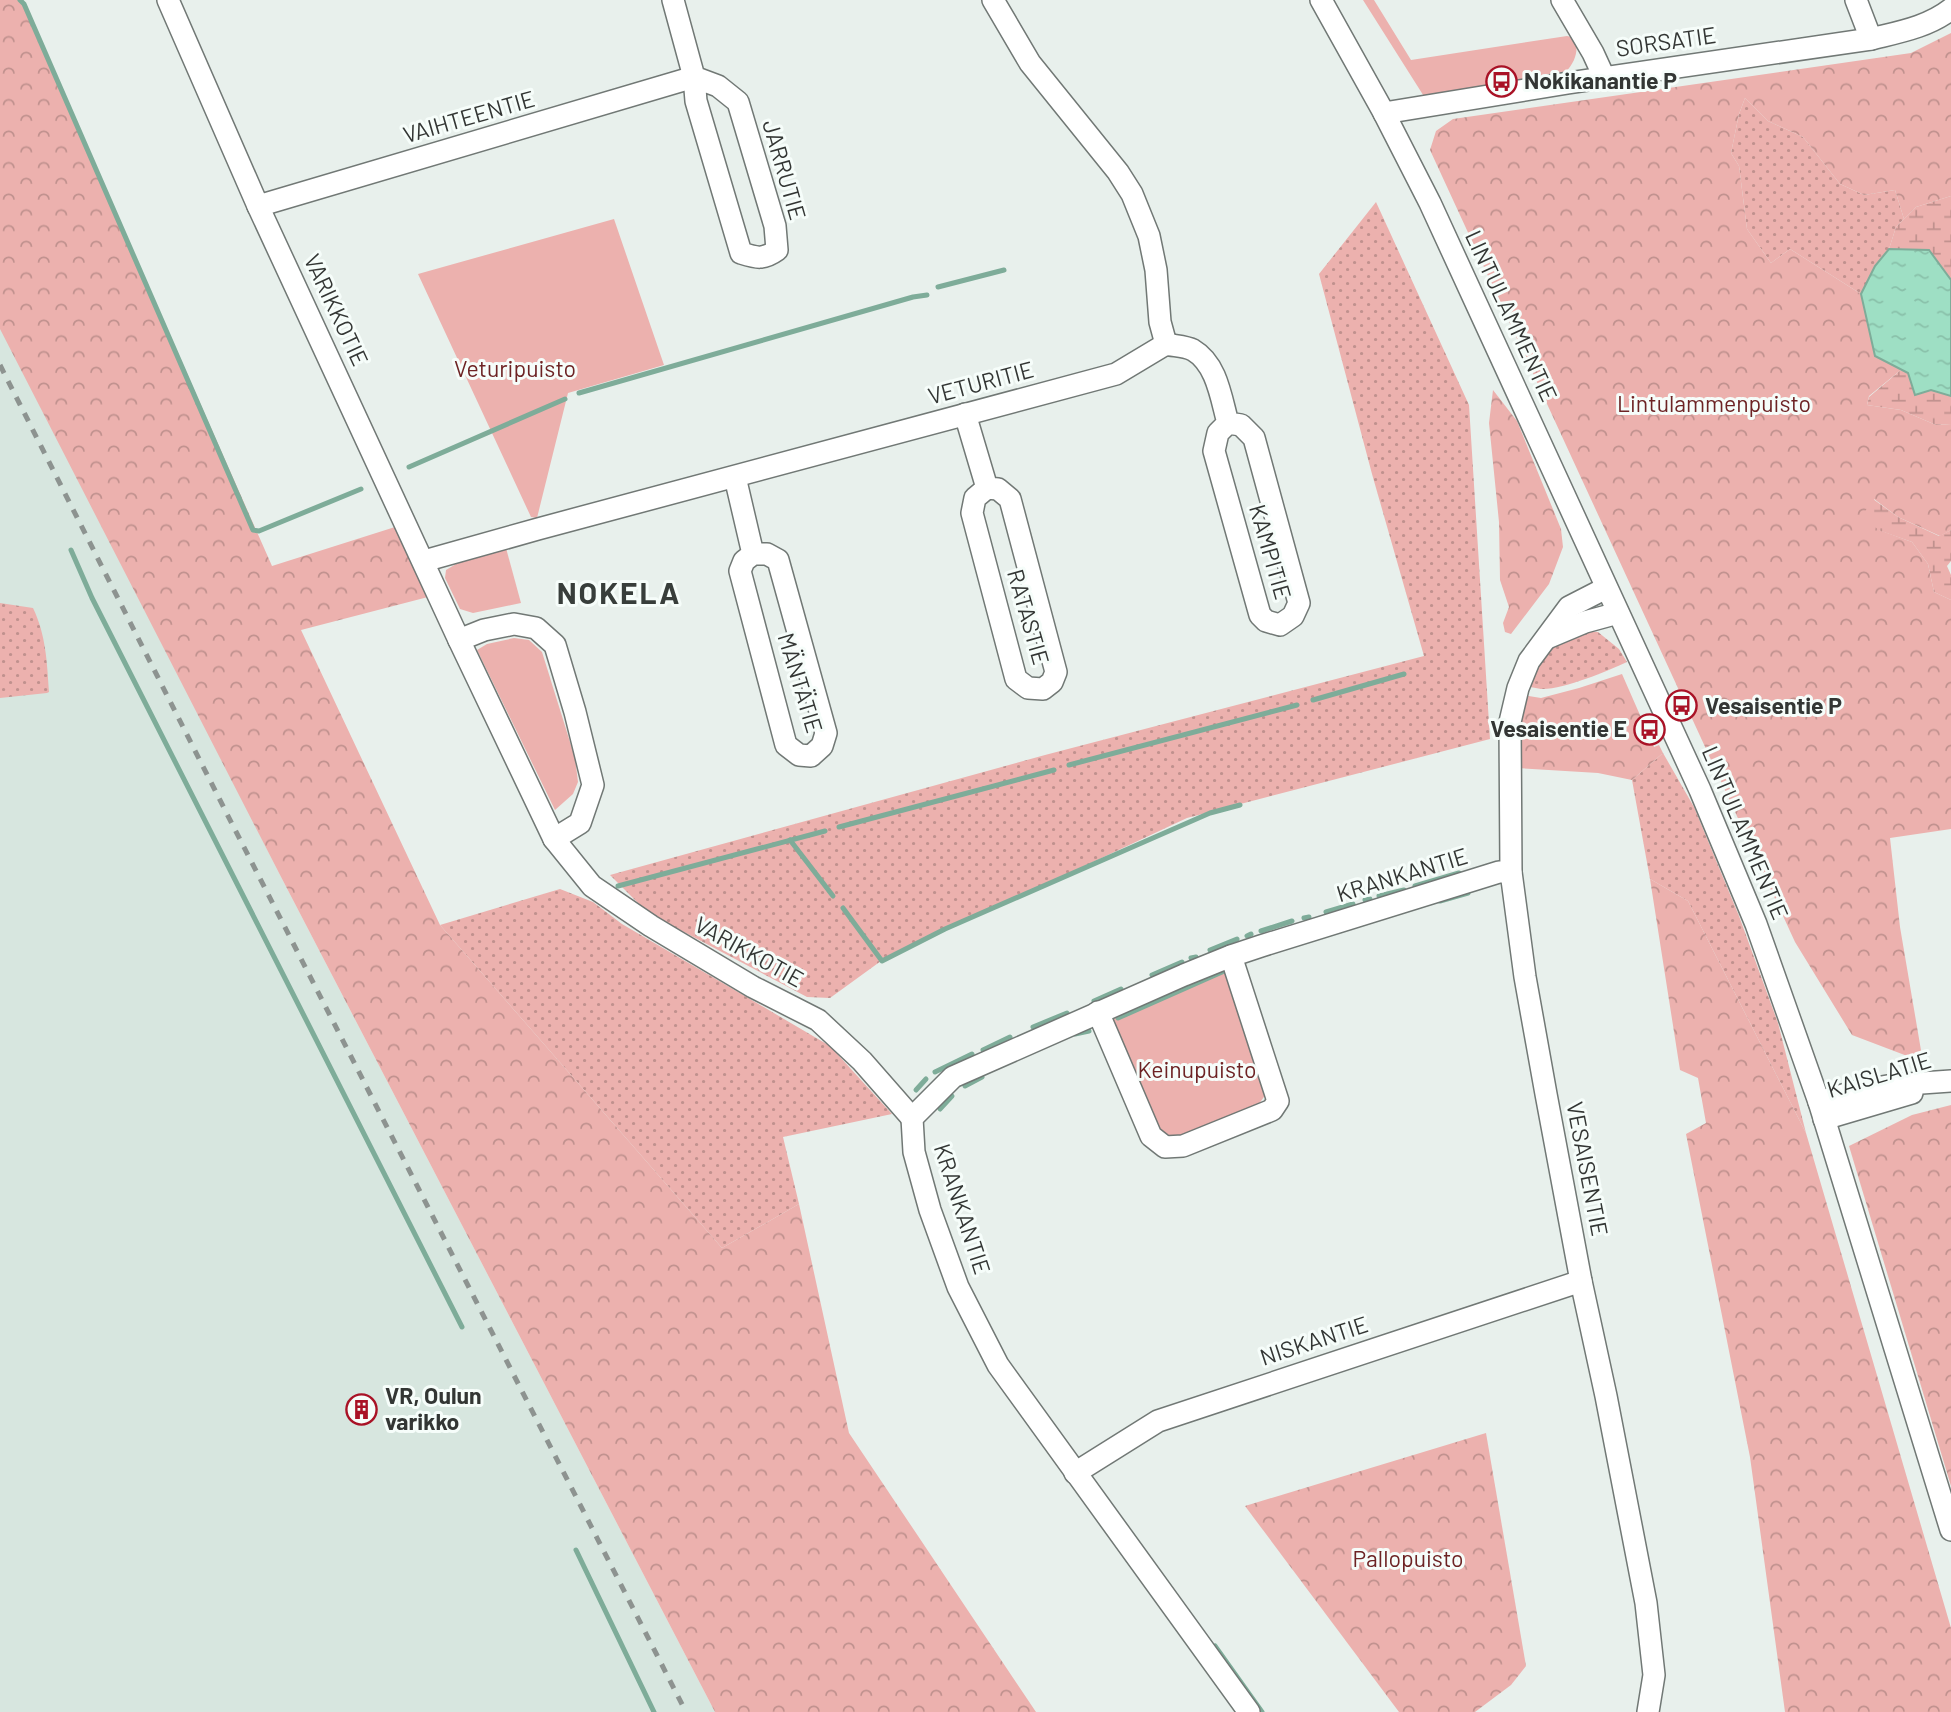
<svg xmlns="http://www.w3.org/2000/svg" width="1951" height="1712" font-family="Barlow,sans-serif">
<style>
.built{fill:#d7e6df}
.grass{fill:url(#grass-dots)}
.forest{fill:url(#forest-crowns)}
.wetland{fill:url(#wetland-marsh)}
.park{fill:#ecb1ae}
.water{fill:url(#water-ripples);stroke:#7eac99;stroke-width:2}
.lines{fill:none;stroke-linecap:round;stroke-linejoin:round}
.stream{stroke:#7eac99;stroke-width:5}
.minor-casing{stroke:#717875;stroke-width:24}
.minor{stroke:#fff;stroke-width:21}
.rail{stroke:#8d9390;stroke-width:5;stroke-dasharray:9 9;stroke-linecap:butt}
.labels{text-anchor:middle;stroke-width:6;stroke-linejoin:round;paint-order:stroke}
.street-label{font-size:23px;fill:#333634;stroke:#f6fdfa}
.poi-label{font-size:23px;font-weight:bold;fill:#333634;stroke:#f6fdfa;text-anchor:start}
.park-label{font-size:23px;fill:#6d2324;stroke:#f6fdfa}
.district-label{font-size:30px;font-weight:bold;letter-spacing:2px;fill:#383e3b;stroke:#f6fdfa}
</style>
<defs>
<pattern id="grass-dots" width="8" height="8" patternUnits="userSpaceOnUse" patternTransform="scale(1.75)"><rect width="8" height="8" fill="#ecb1ae"/><path d="M2 2h.1M6 6h.1" fill="none" stroke="#c0918e" stroke-width="1.8" stroke-linecap="round"/></pattern>
<pattern id="forest-crowns" width="20" height="18" patternUnits="userSpaceOnUse" patternTransform="scale(1.75)"><rect width="20" height="18" fill="#ecb1ae"/><path d="M2 6a3 3 0 1 1 6 0M12 15a3 3 0 1 1 6 0" fill="none" stroke="#c0918e"/></pattern>
<pattern id="wetland-marsh" width="20" height="14" patternUnits="userSpaceOnUse" patternTransform="scale(1.75)"><rect width="20" height="14" fill="#ecb1ae"/><path d="M1 5h8M5 5V1M11 12h8M15 12V8" fill="none" stroke="#c0918e"/></pattern>
<pattern id="water-ripples" width="26" height="14" patternUnits="userSpaceOnUse" patternTransform="scale(1.75)"><rect width="26" height="14" fill="#9edfc4"/><path d="M2 4q2-2 4 0t4 0M15 11q2-2 4 0t4 0" fill="none" stroke="#89c0a9"/></pattern>
</defs>
<rect width="100%" height="100%" fill="#e8f0ec"/>
<!-- built -->
<path class="built" d="M 0,315 L 280,875 L 715,1712 L 0,1712 Z"/>
<!-- grass -->
<g class="grass">
<path d="M 1745,98 L 1768,121 L 1803,137 L 1840,184 L 1864,195 L 1895,190 L 1904,219 L 1896,227 L 1889,249 L 1875,266 L 1861,294 L 1790,249 L 1771,263 L 1747,229 L 1739,166 L 1731,153 L 1739,114 Z"/>
<path d="M 1376,202 L 1469,405 L 1490,739 L 1187,818 L 881,961 L 830,998 L 807,997 L 648,913 L 610,875 L 1045,755 L 1424,656 L 1372,474 L 1319,274 Z"/>
<path d="M 0,603 L 33,608 C 46,635 47,662 49,692 L 47,693 L 0,698 Z"/>
<path d="M 1582,631 L 1598,632 L 1619,649 L 1627,662 C 1607,671 1563,690 1541,689 C 1536,688 1530,687 1525,686 L 1533,668 L 1555,643 Z"/>
<path d="M 1663,753 L 1694,807 L 1739,916 L 1778,1023 L 1806,1133 L 1688,901 L 1650,879 L 1632,780 Z"/>
<path d="M 560,889 L 593,902 L 622,924 L 830,1046 L 892,1114 L 783,1137 L 799,1204 L 722,1248 L 440,925 Z"/>
</g>
<!-- forest -->
<g class="forest">
<path d="M 0,0 L 22,0 L 272,566 L 395,527 L 428,597 L 301,630 L 440,925 L 722,1248 L 799,1204 L 849,1433 L 1036,1712 L 715,1712 L 280,875 L 0,329 Z"/>
<path d="M 1951,33 L 1951,196 L 1916,207 L 1904,219 L 1895,190 L 1864,195 L 1840,184 L 1803,137 L 1768,121 L 1745,98 L 1739,114 L 1731,153 L 1739,166 L 1747,229 L 1771,263 L 1790,249 L 1861,294 L 1875,356 L 1902,369 L 1869,396 L 1867,405 L 1901,410 L 1936,425 L 1951,424 L 1951,530 L 1940,536 L 1898,517 L 1874,499 L 1879,530 L 1912,542 L 1928,564 L 1934,592 L 1951,600 L 1951,829 L 1890,838 L 1900,927 L 1923,1062 L 1852,1035 L 1795,942 L 1430,150 L 1436,131 L 1453,119 L 1911,53 Z"/>
<path d="M 1493,390 L 1517,421 L 1561,529 L 1563,547 L 1549,584 L 1511,634 L 1505,632 L 1503,623 L 1509,607 L 1500,580 L 1499,522 L 1489,423 Z"/>
<path d="M 1622,674 L 1654,747 L 1659,745 L 1663,753 L 1632,780 L 1598,773 L 1517,768 L 1522,695 L 1541,698 L 1579,688 Z"/>
<path d="M 1650,879 L 1688,901 L 1806,1133 L 1951,1628 L 1951,1712 L 1785,1712 L 1750,1457 L 1686,1134 L 1706,1123 L 1698,1078 L 1680,1070 Z"/>
<path d="M 1951,1105 L 1951,1486 L 1849,1146 L 1912,1115 Z"/>
<path d="M 1486,1433 L 1526,1666 L 1511,1685 L 1475,1712 L 1399,1712 L 1245,1506 Z"/>
</g>
<!-- wetland -->
<g class="wetland">
<path d="M 1951,196 L 1951,280 L 1929,250 L 1889,249 L 1896,227 L 1916,207 Z"/>
<path d="M 1902,369 L 1931,390 L 1951,396 L 1951,424 L 1936,425 L 1901,410 L 1867,405 L 1869,397 Z"/>
<path d="M 1873,499 L 1898,517 L 1939,536 L 1951,530 L 1951,561 L 1947,566 L 1951,575 L 1951,600 L 1934,592 L 1928,564 L 1912,542 L 1878,530 L 1864,513 Z"/>
</g>
<!-- park -->
<g class="park">
<path d="M 1363,0 L 1374,0 L 1411,60 L 1567,36 L 1575,38 C 1579,51 1575,62 1566,72 L 1425,98 Z"/>
<path d="M 614,219 L 664,365 L 568,393 L 537,518 L 531,517 L 418,274 Z"/>
<path d="M 506,548 L 521,603 L 473,613 L 460,609 L 445,578 L 446,570 L 461,561 Z"/>
<path d="M 514,638 L 529,640 L 542,652 L 575,758 L 578,782 L 573,794 L 555,810 L 477,650 L 487,644 Z"/>
<path d="M 1218,967 L 1228,971 L 1266,1094 L 1256,1108 L 1181,1137 L 1173,1138 L 1156,1132 L 1111,1022 L 1112,1014 Z"/>
</g>
<!-- water -->
<path class="water" d="M 1889,249 L 1929,250 L 1951,280 L 1951,396 L 1931,390 L 1915,395 L 1908,373 L 1875,356 L 1861,294 L 1875,266 Z"/>
<g class="lines">
<!-- stream -->
<g class="stream">
<path d="M 20,0 L 24,4 L 253,530 L 259,531 L 361,489"/>
<path d="M 938,287 L 1004,270"/>
<path d="M 579,393 L 913,297 L 927,295"/>
<path d="M 409,467 L 565,399"/>
<path d="M 71,550 L 92,598 L 462,1327"/>
<path d="M 1313,700 L 1404,674"/>
<path d="M 1069,765 L 1297,705"/>
<path d="M 839,827 L 1054,770"/>
<path d="M 790,840 L 833,896"/>
<path d="M 618,886 L 825,831"/>
<path d="M 1415,886 L 1459,873"/>
<path d="M 1379,896 L 1404,890"/>
<path d="M 1365,900 L 1370,899"/>
<path d="M 1440,901 L 1468,893"/>
<path d="M 843,908 L 882,961 L 945,929 L 1210,813 L 1240,805"/>
<path d="M 1326,912 L 1353,904"/>
<path d="M 1304,918 L 1309,917"/>
<path d="M 1261,931 L 1292,921"/>
<path d="M 1247,936 L 1251,934"/>
<path d="M 1210,950 L 1237,939"/>
<path d="M 1191,958 L 1196,957"/>
<path d="M 1152,975 L 1182,962"/>
<path d="M 1094,1001 L 1121,989"/>
<path d="M 1118,1018 L 1222,972"/>
<path d="M 1033,1027 L 1067,1013"/>
<path d="M 1075,1034 L 1089,1031"/>
<path d="M 983,1050 L 1010,1037"/>
<path d="M 935,1072 L 972,1054"/>
<path d="M 965,1086 L 982,1077"/>
<path d="M 916,1090 L 926,1079"/>
<path d="M 940,1109 L 952,1096"/>
<path d="M 576,1550 L 654,1712"/>
<path d="M 1215,1646 L 1262,1712"/>
</g>
<defs>
<g id="minor">
<path d="M 168,0 L 258,206 L 459,640 L 554,839 L 592,886 L 651,926 L 753,987 L 818,1020 L 862,1061 L 912,1118"/>
<path d="M 673,0 L 694,77 L 696,101 L 741,253 C 757,258 763,260 777,250 L 775,226 L 738,102 L 718,86 L 694,77"/>
<path d="M 993,0 L 1030,63 L 1118,172 L 1132,194 L 1149,236 L 1156,270 L 1160,322 L 1166,344"/>
<path d="M 1321,0 L 1384,113 L 1430,203 L 1700,790 L 1756,924 L 1819,1102 L 1951,1530"/>
<path d="M 1562,0 L 1593,53 L 1604,77"/>
<path d="M 1856,0 L 1871,39"/>
<path d="M 1384,113 L 1568,83 L 1871,39 C 1899,32 1928,27 1951,9"/>
<path d="M 258,206 L 694,77"/>
<path d="M 1166,344 C 1174,346 1185,346 1193,350 C 1217,364 1221,398 1228,423 L 1218,433 L 1214,451 L 1260,615 L 1266,621 L 1280,625 L 1293,616 L 1299,603 L 1254,438 L 1241,425 L 1228,423"/>
<path d="M 965,414 L 987,488 L 998,489 L 1010,499 L 1056,672 L 1052,682 L 1043,689 L 1028,688 L 1016,679 L 972,513 L 975,498 L 987,488"/>
<path d="M 735,477 L 753,554 L 767,554 L 778,560 L 826,733 L 822,746 L 811,756 L 799,755 L 786,745 L 740,571 L 744,561 L 753,554"/>
<path d="M 424,561 L 538,529 L 1116,374 L 1166,344"/>
<path d="M 1606,588 L 1569,607 L 1529,661 L 1518,688 L 1510,722 L 1511,872 L 1525,977 L 1546,1094 L 1581,1281 L 1606,1396 L 1646,1603 L 1654,1675 L 1648,1712"/>
<path d="M 1547,638 L 1585,622 L 1618,613"/>
<path d="M 459,640 L 484,630 L 514,624 L 536,628 L 555,645 L 575,712 L 593,785 L 580,823 L 554,839"/>
<path d="M 1098,1012 L 1151,1136 L 1165,1147 L 1183,1146 L 1272,1110 L 1278,1101 L 1231,956"/>
<path d="M 1819,1102 L 1853,1092 L 1893,1085 L 1951,1081"/>
<path d="M 1824,1119 L 1912,1093"/>
<path d="M 1075,1473 L 1158,1421 L 1581,1281"/>
<path d="M 1249,1712 L 998,1365 L 958,1287 L 930,1210 L 914,1152 L 912,1118 L 953,1077 L 1184,975 L 1231,956 L 1261,946 L 1499,872 L 1511,872"/>
</g>
</defs>
<!-- minor casing -->
<use href="#minor" class="minor-casing"/>
<!-- minor -->
<use href="#minor" class="minor"/>
<!-- rail -->
<path class="rail" d="M 0,365 L 225,810 L 686,1712"/>
</g>
<!-- icons -->
<defs>
<symbol id="bus-ring" viewBox="-11 -11 22 22"><circle r="9.5" fill="#f6fdfa" stroke="#a91226" stroke-width="1.5"/><path d="M-5-6H5V4H4V6H2V4H-2V6H-4V4H-5ZM-3.5-4V0h7V-4ZM-3.5 1.2v1.5H-2V1.2ZM2 1.2v1.5H3.5V1.2Z" fill="#a91226"/></symbol>
<symbol id="building-ring" viewBox="-11 -11 22 22"><circle r="9.5" fill="#f6fdfa" stroke="#a91226" stroke-width="1.5"/><path d="M-4-6H4V6H1V3H-1V6H-4ZM-2.5-4.3h1.7v1.8h-1.7ZM.8-4.3h1.7v1.8H.8ZM-2.5-1h1.7V.8h-1.7ZM.8-1h1.7V.8H.8Z" fill="#a91226"/></symbol>
</defs>
<g fill-rule="evenodd">
<use href="#bus-ring" x="1484" y="64" width="35" height="35"/>
<use href="#bus-ring" x="1664" y="688" width="35" height="35"/>
<use href="#bus-ring" x="1632" y="712" width="35" height="35"/>
<use href="#building-ring" x="344" y="1392" width="35" height="35"/>
</g>
<g class="labels">
<!-- street labels -->
<g class="street-label">
<text transform="translate(1666 42) rotate(-8)" y="8">SORSATIE</text>
<text transform="translate(469 117) rotate(-16)" y="8">VAIHTEENTIE</text>
<text transform="translate(784 170) rotate(74)" y="8">JARRUTIE</text>
<text transform="translate(336 310) rotate(65)" y="8">VARIKKOTIE</text>
<text transform="translate(1511 316) rotate(65)" y="8">LINTULAMMENTIE</text>
<text transform="translate(981 383) rotate(-15)" y="8">VETURITIE</text>
<text transform="translate(1270 552) rotate(74)" y="8">KAMPITIE</text>
<text transform="translate(1028 617) rotate(74)" y="8">RATASTIE</text>
<text transform="translate(800 683) rotate(73)" y="8">MÄNTÄTIE</text>
<text transform="translate(1745 833) rotate(67)" y="8">LINTULAMMENTIE</text>
<text transform="translate(1402 875) rotate(-17)" y="8">KRANKANTIE</text>
<text transform="translate(749 952) rotate(29)" y="8">VARIKKOTIE</text>
<text transform="translate(1879 1075) rotate(-17)" y="8">KAISLATIE</text>
<text transform="translate(1587 1169) rotate(79)" y="8">VESAISENTIE</text>
<text transform="translate(962 1209) rotate(72)" y="8">KRANKANTIE</text>
<text transform="translate(1314 1341) rotate(-18)" y="8">NISKANTIE</text>
</g>
<!-- poi labels -->
<g class="poi-label">
<text x="1524" y="89">Nokikanantie P</text>
<text x="1705" y="714">Vesaisentie P</text>
<text x="1627" y="737" text-anchor="end">Vesaisentie E</text>
<text x="385" y="1404">VR, Oulun<tspan x="385" dy="26">varikko</tspan></text>
</g>
<!-- park labels -->
<g class="park-label">
<text x="515" y="377">Veturipuisto</text>
<text x="1714" y="412">Lintulammenpuisto</text>
<text x="1197" y="1078">Keinupuisto</text>
<text x="1408" y="1567">Pallopuisto</text>
</g>
<!-- district labels -->
<g class="district-label">
<text x="619" y="604">NOKELA</text>
</g>
</g>
</svg>
